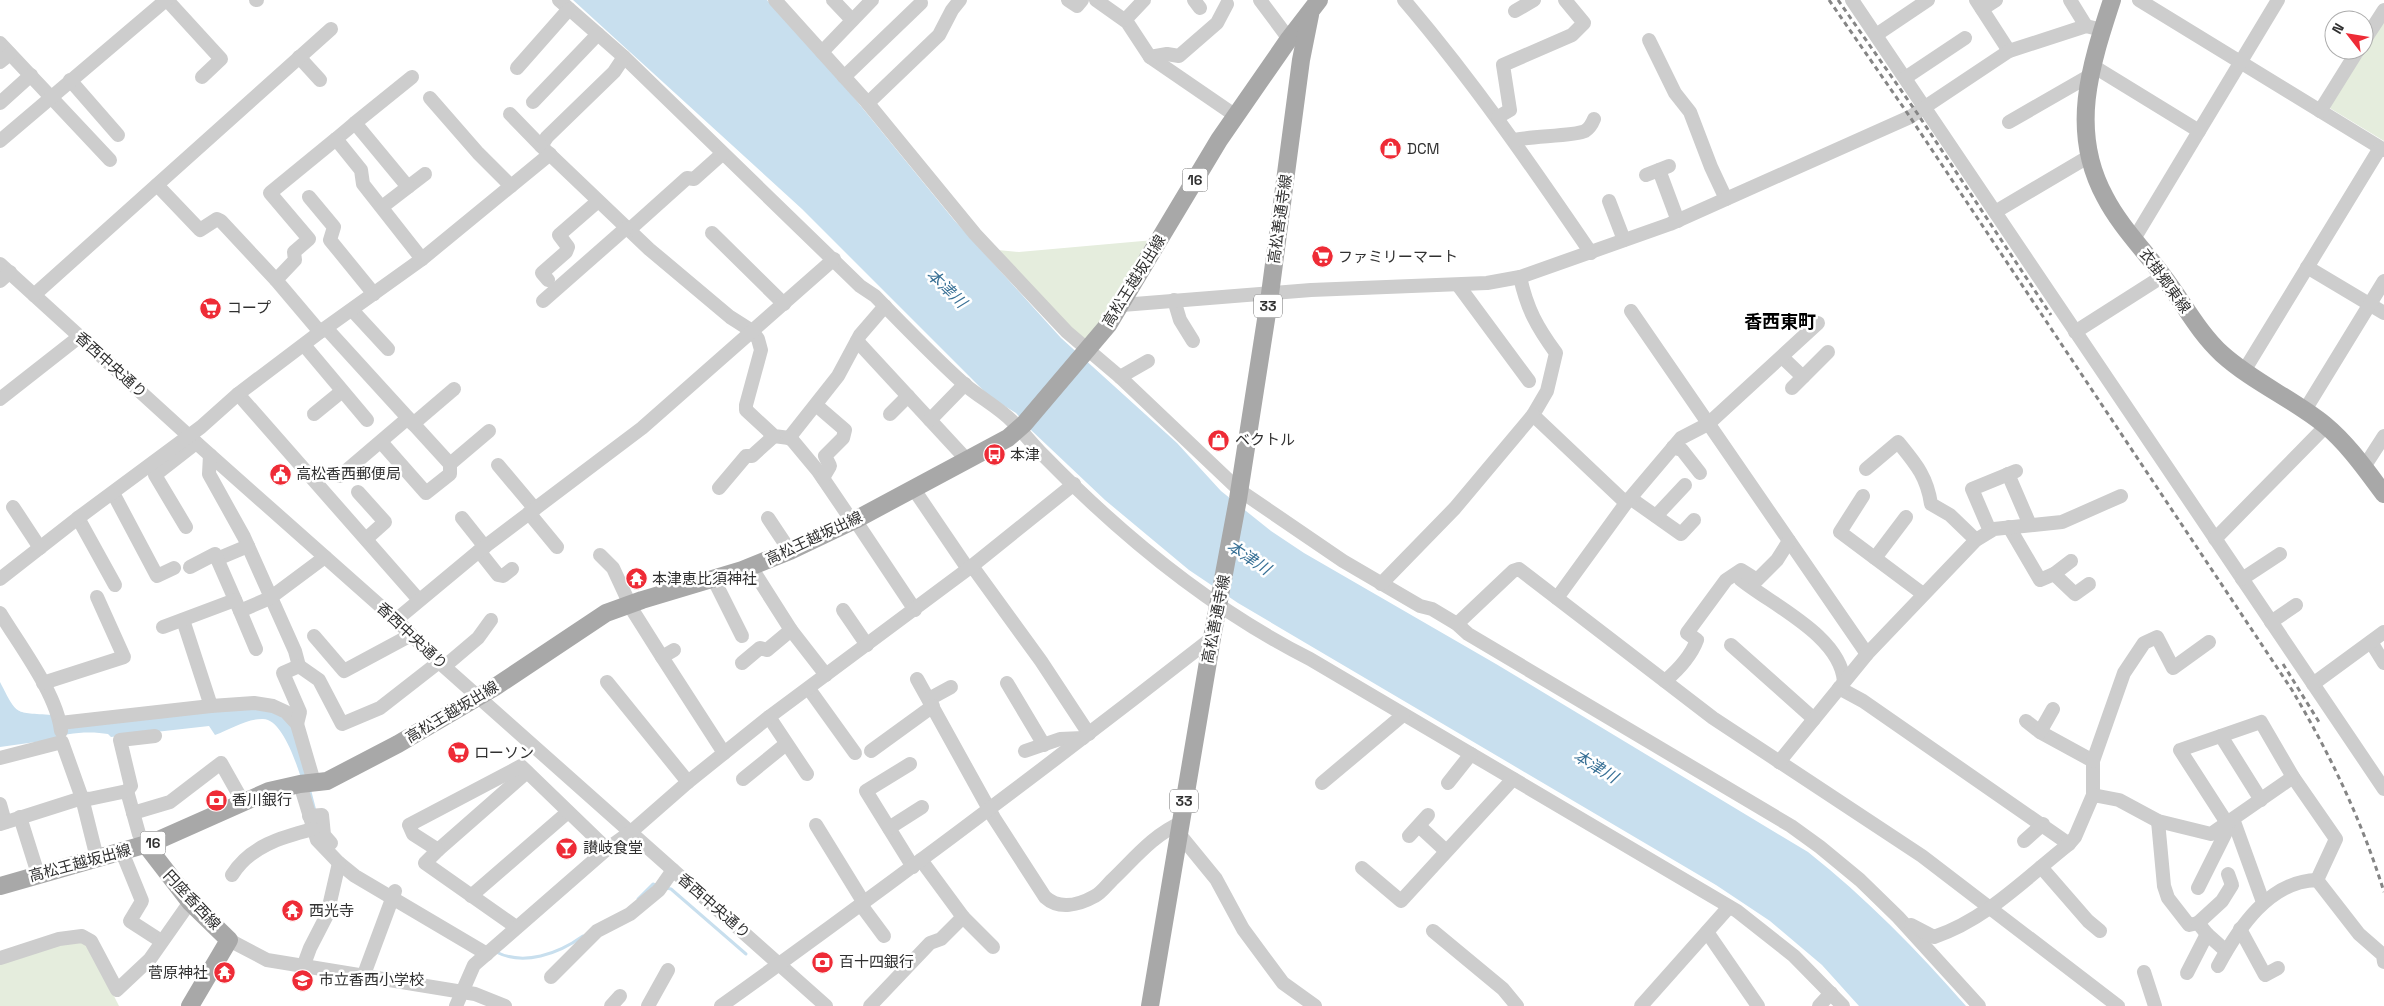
<svg xmlns="http://www.w3.org/2000/svg" width="2384" height="1006" font-family="'Space Grotesk','Noto Sans JP',sans-serif">
<style>
.green{fill:#e5eddd}
.water{fill:#c8dfee}
.lines{fill:none;stroke-linecap:round;stroke-linejoin:round}
.stream{stroke:#c8dfee;stroke-width:3}
.minor{stroke:#cdcdcd;stroke-width:14}
.major{stroke:#a8a8a8;stroke-width:18}
.rail{stroke:#858585;stroke-width:3;stroke-dasharray:5 4;stroke-linecap:butt}
.labels{text-anchor:middle;stroke-width:5;stroke-linejoin:round;paint-order:stroke}
.shield{fill:#fff;stroke:#6e6e6e;stroke-width:1}
.shield-label{font-size:14px;font-weight:bold;fill:#303030}
.poi-label{font-size:15px;fill:#303030;stroke:#fff;text-anchor:start}
.street-label{font-size:15px;fill:#303030;stroke:#fff}
.water-label{font-size:16px;font-style:italic;fill:#397196;stroke:#fff}
.quarter-label{font-size:18px;font-weight:bold;fill:#000;stroke:#fff}
</style>
<rect width="100%" height="100%" fill="#fff"/>
<!-- green -->
<g class="green">
<path d="M 2384,17 L 2384,141 L 2328,107 Z"/>
<path d="M 1154,240 L 1115,307 L 1085,344 L 998,250 L 1019,252 Z"/>
<path d="M 79,938 L 89,947 L 119,1006 L 0,1006 L 0,962 Z"/>
</g>
<!-- water -->
<g class="water">
<path d="M 573,0 L 767,0 L 833,72 L 954,220 L 1061,338 L 1177,443 L 1221,491 L 1271,531 L 1304,553 L 1496,664 L 1808,852 C 1866,898 1917,950 1966,1006 L 1859,1006 L 1822,965 L 1770,921 L 1716,885 L 1238,603 L 1189,570 L 1105,500 L 1031,430 L 1016,413 L 990,397 L 802,209 Z"/>
<path d="M 0,682 C 18,717 14,712 52,715 L 56,727 L 249,708 L 270,709 L 294,725 L 316,809 L 310,810 C 305,791 287,717 262,719 C 246,719 229,730 215,735 L 209,726 L 111,737 L 108,734 C 92,731 65,732 50,740 L 0,747 Z"/>
</g>
<g class="lines">
<!-- stream -->
<g class="stream">
<path d="M 666,888 L 671,889 L 746,954"/>
<path d="M 638,899 L 653,884 L 658,886"/>
<path d="M 496,952 C 524,966 558,954 583,936"/>
</g>
<!-- minor -->
<g class="minor">
<path d="M 167,0 L 221,59 L 202,77"/>
<path d="M 256,0 L 257,0"/>
<path d="M 559,0 L 624,57 L 860,286 L 875,296 C 904,326 933,356 964,384 C 979,397 998,407 1012,421 C 1023,432 1032,444 1043,455 C 1121,535 1209,608 1310,659 L 1737,911 L 1794,956 L 1843,1006"/>
<path d="M 775,0 L 866,101 L 975,234 L 1067,332 L 1120,377 L 1239,490 L 1343,561 L 1420,606 L 1432,609 L 1457,624 L 1468,634 L 1791,826 L 1820,847 L 1860,880 L 1898,917 L 1979,1006"/>
<path d="M 833,0 L 852,20"/>
<path d="M 1068,0 L 1077,6 L 1082,0"/>
<path d="M 1096,0 L 1127,22 L 1150,57 L 1236,116"/>
<path d="M 1194,0 L 1200,8"/>
<path d="M 1260,0 L 1289,39"/>
<path d="M 1404,0 C 1473,81 1531,165 1591,253"/>
<path d="M 1852,0 L 2384,789"/>
<path d="M 1976,0 L 2009,51"/>
<path d="M 2070,0 L 2086,26"/>
<path d="M 2139,0 L 2384,150"/>
<path d="M 1982,9 L 1996,0"/>
<path d="M 1515,11 L 1534,0"/>
<path d="M 1125,20 L 1144,0"/>
<path d="M 1876,35 L 1928,0"/>
<path d="M 1649,40 L 1675,93 L 1690,112 L 1711,167 L 1726,199"/>
<path d="M 2364,41 L 2384,10"/>
<path d="M 0,43 L 110,160"/>
<path d="M 822,52 L 872,0"/>
<path d="M 299,57 L 320,80"/>
<path d="M 624,57 L 614,72 L 547,137 L 541,146 L 649,249 L 730,317 L 752,331 L 758,339 L 761,350 L 746,405 L 746,410 L 774,436 L 789,438 L 793,441 L 818,471 L 852,521"/>
<path d="M 1150,57 L 1167,54 L 1179,56 L 1217,23 L 1227,4"/>
<path d="M 0,62 L 10,54"/>
<path d="M 2093,66 L 2199,131"/>
<path d="M 517,68 L 569,9"/>
<path d="M 844,77 L 921,3"/>
<path d="M 1905,78 L 1965,38"/>
<path d="M 70,80 L 118,135"/>
<path d="M 430,98 L 478,153 L 511,186"/>
<path d="M 533,102 L 598,34"/>
<path d="M 0,103 L 31,75"/>
<path d="M 868,103 L 939,35 L 952,10 L 960,0"/>
<path d="M 2320,111 L 2358,50"/>
<path d="M 510,114 L 541,146"/>
<path d="M 1498,117 L 1510,110 L 1503,65 L 1572,35 L 1584,23 L 1565,0"/>
<path d="M 2009,122 L 2089,76"/>
<path d="M 355,123 L 412,77"/>
<path d="M 1514,140 C 1531,136 1575,136 1585,131 C 1590,128 1592,124 1594,119"/>
<path d="M 0,141 L 166,0"/>
<path d="M 1659,170 L 1678,221"/>
<path d="M 1646,175 L 1669,166"/>
<path d="M 157,185 L 200,230 L 217,219 L 221,221 L 276,280"/>
<path d="M 408,187 L 425,174"/>
<path d="M 309,197 L 334,227 L 330,240 L 374,294"/>
<path d="M 1609,201 L 1624,240"/>
<path d="M 382,207 L 408,187 L 355,123 L 336,139 L 361,170 L 363,184 L 422,259"/>
<path d="M 1995,212 L 2088,157"/>
<path d="M 629,230 L 687,178 L 694,179 L 722,154"/>
<path d="M 712,233 L 784,304"/>
<path d="M 2134,239 L 2278,0"/>
<path d="M 0,264 L 201,447 L 396,620 L 439,662 L 826,1006"/>
<path d="M 2307,267 L 2384,313"/>
<path d="M 1520,277 C 1527,309 1537,327 1556,353 L 1547,391 L 1533,415 L 1626,503"/>
<path d="M 548,280 L 542,273 L 566,252 L 568,247 L 559,235 L 597,202"/>
<path d="M 0,281 L 10,272"/>
<path d="M 1458,285 L 1529,381"/>
<path d="M 34,295 L 331,29"/>
<path d="M 1174,300 L 1180,320 L 1193,341"/>
<path d="M 543,301 L 626,228"/>
<path d="M 1122,305 L 1311,290 L 1487,283 L 1520,277 L 1670,224 L 1910,117 L 2009,51 L 2086,26 L 2102,30"/>
<path d="M 352,310 L 388,349"/>
<path d="M 1631,311 L 1867,654"/>
<path d="M 326,328 L 450,464"/>
<path d="M 320,332 L 276,280 L 295,260 L 294,252 L 309,239 L 270,193 L 336,139"/>
<path d="M 2075,332 L 2163,276"/>
<path d="M 857,341 L 967,460"/>
<path d="M 304,345 L 367,420"/>
<path d="M 1782,357 L 1803,377"/>
<path d="M 2244,371 L 2380,148"/>
<path d="M 1120,377 L 1148,361"/>
<path d="M 1792,388 L 1828,352"/>
<path d="M 238,394 L 419,600"/>
<path d="M 0,399 L 79,337"/>
<path d="M 816,405 L 845,430 L 843,438 L 825,456 L 830,466 L 823,478"/>
<path d="M 2305,410 L 2384,281"/>
<path d="M 314,414 L 341,392"/>
<path d="M 890,414 L 908,396"/>
<path d="M 930,420 L 965,384"/>
<path d="M 413,424 L 454,389"/>
<path d="M 789,438 L 838,376 L 860,335 L 885,306"/>
<path d="M 381,442 L 426,493 L 450,474 L 450,464 L 489,431"/>
<path d="M 1673,447 L 1682,450 L 1700,473"/>
<path d="M 210,455 L 209,474 L 244,537 L 295,651 L 299,666"/>
<path d="M 498,465 L 535,509"/>
<path d="M 2364,467 L 2384,436"/>
<path d="M 1866,469 L 1898,442 C 1915,463 1927,476 1931,504 L 1950,515 L 1976,540"/>
<path d="M 2008,474 L 2030,525"/>
<path d="M 340,476 L 408,418"/>
<path d="M 719,488 L 746,456 L 752,456 L 774,436"/>
<path d="M 913,488 L 968,569"/>
<path d="M 358,492 L 385,522 L 366,539"/>
<path d="M 113,493 L 157,576 L 174,568"/>
<path d="M 1863,496 L 1840,532 L 1923,594"/>
<path d="M 1630,498 L 1681,534 L 1694,520"/>
<path d="M 13,507 L 40,548"/>
<path d="M 529,513 L 557,547"/>
<path d="M 1656,516 L 1685,485"/>
<path d="M 78,518 L 115,585"/>
<path d="M 462,518 L 485,547"/>
<path d="M 768,518 L 790,551"/>
<path d="M 855,520 L 915,610"/>
<path d="M 186,527 L 155,475 L 196,443"/>
<path d="M 2009,527 L 2040,580 L 2054,574 L 2071,561"/>
<path d="M 1990,531 L 1972,489 L 2016,471"/>
<path d="M 2215,539 L 2326,426"/>
<path d="M 479,551 L 498,575 L 503,576 L 512,569"/>
<path d="M 600,555 L 613,568 L 633,611 L 662,657"/>
<path d="M 1875,558 L 1906,517"/>
<path d="M 217,559 L 248,546"/>
<path d="M 972,566 L 1041,661 L 1089,734"/>
<path d="M 190,567 L 215,554 L 240,611"/>
<path d="M 751,567 L 791,630"/>
<path d="M 2054,574 L 2075,594 L 2089,584"/>
<path d="M 713,578 L 742,636"/>
<path d="M 0,579 L 78,518 L 201,427 L 238,394 L 320,332 L 422,259 L 550,154"/>
<path d="M 1740,579 C 1772,605 1841,636 1844,682"/>
<path d="M 2242,579 L 2280,554"/>
<path d="M 1381,584 L 1455,508 L 1533,415"/>
<path d="M 1557,598 L 1626,503 L 1681,438 L 1708,424 L 1818,323"/>
<path d="M 843,610 L 867,645"/>
<path d="M 0,613 C 20,646 57,694 61,731"/>
<path d="M 183,620 L 211,706"/>
<path d="M 396,620 L 479,551 L 642,428 L 834,259"/>
<path d="M 2271,622 L 2296,605"/>
<path d="M 1457,624 L 1513,571 L 1519,569 L 1713,718 L 1922,856 L 2118,1006"/>
<path d="M 163,627 L 235,600"/>
<path d="M 314,636 L 344,671 L 411,635"/>
<path d="M 2371,642 L 2384,663"/>
<path d="M 1731,645 L 1814,719"/>
<path d="M 256,649 L 240,611 L 270,598 L 325,557"/>
<path d="M 674,650 L 662,657 L 724,753"/>
<path d="M 742,663 L 760,648 L 767,650 L 791,630 L 826,675"/>
<path d="M 445,666 L 478,638 L 491,620"/>
<path d="M 917,679 L 994,818 L 1045,897 C 1059,910 1079,905 1095,896 C 1101,893 1107,885 1112,880 C 1133,860 1154,834 1181,823"/>
<path d="M 1665,681 C 1678,670 1691,656 1697,640 L 1687,633 L 1726,580 L 1741,570 L 1757,580 L 1777,560 L 1789,541"/>
<path d="M 607,682 L 688,782"/>
<path d="M 43,683 L 124,657 L 97,597"/>
<path d="M 1007,683 L 1044,745"/>
<path d="M 2313,684 L 2384,632"/>
<path d="M 1839,688 L 1863,701 L 2069,844"/>
<path d="M 809,689 L 855,753"/>
<path d="M 929,699 L 951,687"/>
<path d="M 769,717 L 807,774"/>
<path d="M 2026,721 L 2040,732 L 2093,761 L 2093,795"/>
<path d="M 60,723 L 211,706 L 254,703 L 273,706 L 286,712 L 297,724 L 314,782"/>
<path d="M 297,724 L 300,712 L 283,673 L 299,666 L 319,680 L 342,724 L 380,708 L 439,662"/>
<path d="M 2040,732 L 2053,709"/>
<path d="M 2221,736 L 2261,800"/>
<path d="M 871,751 L 933,706"/>
<path d="M 1025,751 L 1060,739 L 1083,738"/>
<path d="M 0,758 L 62,742 L 82,798 L 89,799 L 127,791 L 139,834 L 146,845"/>
<path d="M 2093,761 L 2124,673 L 2144,643 L 2157,637 L 2173,668 L 2209,642"/>
<path d="M 1779,762 L 1867,654 L 1976,540 L 1994,529 L 2062,522 L 2121,496"/>
<path d="M 910,764 L 866,791 L 913,867"/>
<path d="M 743,779 L 786,744"/>
<path d="M 1322,783 L 1403,715"/>
<path d="M 1448,783 L 1471,754"/>
<path d="M 300,784 L 317,840 L 339,863 L 355,876 L 487,954"/>
<path d="M 127,791 L 131,786 L 120,740 L 155,736"/>
<path d="M 0,804 L 5,822"/>
<path d="M 133,813 L 170,802 L 221,763 L 243,802"/>
<path d="M 309,816 L 322,815 L 324,835 L 331,843"/>
<path d="M 20,817 L 38,874"/>
<path d="M 2233,819 L 2263,902"/>
<path d="M 2158,821 L 2164,886 L 2168,898 L 2189,925 L 2198,923 L 2207,934 L 2226,951"/>
<path d="M 0,824 L 82,798 L 97,858"/>
<path d="M 816,825 L 864,903"/>
<path d="M 1419,826 L 1446,851"/>
<path d="M 889,828 L 922,807"/>
<path d="M 1180,835 L 1216,879 L 1243,929 L 1283,983 L 1315,1006"/>
<path d="M 1409,836 L 1428,815"/>
<path d="M 2024,841 L 2043,824"/>
<path d="M 438,850 L 527,772"/>
<path d="M 122,852 L 142,901 L 130,921 L 161,941"/>
<path d="M 921,860 L 963,917"/>
<path d="M 2041,867 L 2088,921 L 2100,931"/>
<path d="M 1362,868 L 1401,901 L 1513,779"/>
<path d="M 232,875 C 250,846 282,837 313,829"/>
<path d="M 2198,888 L 2228,828 L 2227,823 L 2180,750 L 2261,722 L 2293,777 L 2336,839 L 2317,880"/>
<path d="M 471,896 L 568,812"/>
<path d="M 861,905 L 884,936"/>
<path d="M 2198,923 L 2222,901 L 2232,885 L 2228,874"/>
<path d="M 1911,925 L 1934,937 C 1986,920 2027,877 2069,844 L 2075,837 L 2093,795 L 2119,800 L 2158,821 L 2211,834 L 2293,777"/>
<path d="M 516,927 L 425,863 L 438,850 L 413,834 L 409,825 L 521,766 L 607,849"/>
<path d="M 2240,929 L 2265,975 L 2278,968"/>
<path d="M 1433,931 L 1503,989 L 1517,1006"/>
<path d="M 1707,932 L 1758,1006"/>
<path d="M 229,940 L 267,960 L 475,994 L 505,1006"/>
<path d="M 0,958 L 59,939 L 82,936 L 91,941 L 117,990 L 150,959 L 190,902"/>
<path d="M 2218,966 C 2238,929 2269,881 2317,880 L 2359,934 L 2383,955 L 2384,962"/>
<path d="M 303,967 L 310,948 L 327,915 L 339,863"/>
<path d="M 2144,972 L 2155,1006"/>
<path d="M 2187,973 L 2207,934"/>
<path d="M 363,977 L 395,891"/>
<path d="M 551,977 L 597,931 L 630,914 L 659,890 L 673,870"/>
<path d="M 456,1006 L 474,965 L 607,849 L 632,831 L 688,782 L 769,717 L 972,566 L 1074,484"/>
<path d="M 611,1006 L 620,996"/>
<path d="M 648,1006 L 668,970"/>
<path d="M 721,1006 C 887,887 1051,764 1212,638"/>
<path d="M 870,1006 L 930,943 L 941,939 L 963,917 L 993,947"/>
<path d="M 1641,1006 L 1729,907"/>
<path d="M 1819,1006 L 1831,993"/>
</g>
<!-- major -->
<g class="major">
<path d="M 2112,0 C 2090,67 2069,131 2105,197 C 2120,226 2144,250 2163,276 C 2183,302 2198,332 2222,354 C 2253,382 2293,399 2325,425 C 2348,444 2366,470 2384,494"/>
<path d="M 146,845 L 190,902 L 229,940 L 190,1006"/>
<path d="M 0,886 L 154,842 L 269,791 L 300,784 L 327,781 L 398,744 L 495,687 L 606,613 L 642,600 L 742,570 L 790,551 L 855,520 L 1008,438 L 1024,424 L 1108,325 L 1219,140 L 1289,39 L 1319,0"/>
<path d="M 1150,1006 L 1212,638 L 1238,499 L 1270,294 L 1301,60 L 1310,15"/>
</g>
<!-- rail -->
<g class="rail">
<path d="M 1829,0 L 1910,117 L 2292,690 C 2330,754 2362,821 2384,892"/>
<path d="M 1838,0 L 1917,113 L 2051,315"/>
<path d="M 2283,664 L 2319,722"/>
</g>
</g>
<!-- icons -->
<defs>
<symbol id="shop-disc" viewBox="-11 -11 22 22"><circle r="9.5" fill="#ee2b36" stroke="#fff"/><path d="M-5-2.5h2.3a2.7 3.5 0 0 1 5.4 0H5L5.5 6h-11ZM-1.5-2.5h3a1.5 2.3 0 0 0-3 0Z" fill="#fff"/></symbol>
<symbol id="supermarket-disc" viewBox="-11 -11 22 22"><circle r="9.5" fill="#ee2b36" stroke="#fff"/><path d="M-6-5.5h2.5l.6 2H6L4.5 2H-2.5L-4.4-4H-6ZM-1.5 3.2a1.3 1.3 0 1 0 .1 0ZM3 3.2a1.3 1.3 0 1 0 .1 0Z" fill="#fff"/></symbol>
<symbol id="bus-disc" viewBox="-11 -11 22 22"><circle r="9.5" fill="#ee2b36" stroke="#fff"/><path d="M-5-6H5V4H4V6H2V4H-2V6H-4V4H-5ZM-3.5-4V0h7V-4ZM-3.5 1.2v1.5H-2V1.2ZM2 1.2v1.5H3.5V1.2Z" fill="#fff"/></symbol>
<symbol id="civic-disc" viewBox="-11 -11 22 22"><circle r="9.5" fill="#ee2b36" stroke="#fff"/><path d="M-.6-6.5H3V-4.5H.6V-3L4-1V1h2V6H-6V1h2V-1L-.6-3ZM-1.2 2.5V6h2.4V2.5Z" fill="#fff"/></symbol>
<symbol id="temple-disc" viewBox="-11 -11 22 22"><circle r="9.5" fill="#ee2b36" stroke="#fff"/><path d="M0-6L5-2H3V0L6.5 2.5H4V6H1.5V3h-3V6H-4V2.5H-6.5L-3 0V-2H-5Z" fill="#fff"/></symbol>
<symbol id="bank-disc" viewBox="-11 -11 22 22"><circle r="9.5" fill="#ee2b36" stroke="#fff"/><path d="M-6-4H6V4H-6ZM0-2.3a2.3 2.3 0 1 0 0 4.6a2.3 2.3 0 1 0 0-4.6Z" fill="#fff"/></symbol>
<symbol id="bar-disc" viewBox="-11 -11 22 22"><circle r="9.5" fill="#ee2b36" stroke="#fff"/><path d="M-6-5H6L.8 .8V4.5H3.5V6h-7V4.5H-.8V.8Z" fill="#fff"/></symbol>
<symbol id="school-disc" viewBox="-11 -11 22 22"><circle r="9.5" fill="#ee2b36" stroke="#fff"/><path d="M0-5L7-2L0 1L-7-2ZM-4 1L0 2.5L4 1V4Q0 6-4 4Z" fill="#fff"/></symbol>
</defs>
<g fill-rule="evenodd">
<use href="#shop-disc" x="1378" y="136" width="25" height="25"/>
<use href="#supermarket-disc" x="1310" y="244" width="25" height="25"/>
<use href="#supermarket-disc" x="198" y="296" width="25" height="25"/>
<use href="#shop-disc" x="1206" y="428" width="25" height="25"/>
<use href="#bus-disc" x="982" y="442" width="25" height="25"/>
<use href="#civic-disc" x="268" y="462" width="25" height="25"/>
<use href="#temple-disc" x="624" y="566" width="25" height="25"/>
<use href="#supermarket-disc" x="446" y="740" width="25" height="25"/>
<use href="#bank-disc" x="204" y="788" width="25" height="25"/>
<use href="#bar-disc" x="554" y="836" width="25" height="25"/>
<use href="#temple-disc" x="280" y="898" width="25" height="25"/>
<use href="#bank-disc" x="810" y="950" width="25" height="25"/>
<use href="#temple-disc" x="212" y="960" width="25" height="25"/>
<use href="#school-disc" x="290" y="968" width="25" height="25"/>
</g>
<g class="labels">
<!-- shield labels -->
<g class="shield">
<rect x="1182.5" y="168.5" width="25" height="23" rx="4"/>
<rect x="1254" y="294.5" width="28" height="23" rx="4"/>
<rect x="1170" y="789.5" width="28" height="23" rx="4"/>
<rect x="140.5" y="831.5" width="25" height="23" rx="4"/>
</g>
<g class="shield-label">
<text x="1195" y="185">16</text>
<text x="1268" y="311">33</text>
<text x="1184" y="806">33</text>
<text x="153" y="848">16</text>
</g>
<!-- poi labels -->
<g class="poi-label">
<text x="1407" y="154">DCM</text>
<text x="1338" y="262">ファミリーマート</text>
<text x="227" y="313">コープ</text>
<text x="1235" y="445">ベクトル</text>
<text x="1010" y="460">本津</text>
<text x="296" y="479">高松香西郵便局</text>
<text x="652" y="584">本津恵比須神社</text>
<text x="474" y="758">ローソン</text>
<text x="232" y="805">香川銀行</text>
<text x="583" y="853">讃岐食堂</text>
<text x="309" y="916">西光寺</text>
<text x="839" y="967">百十四銀行</text>
<text x="208" y="978" text-anchor="end">菅原神社</text>
<text x="319" y="985">市立香西小学校</text>
</g>
<!-- street labels -->
<g class="street-label">
<text transform="translate(1280 219) rotate(-82)" y="5">高松善通寺線</text>
<text transform="translate(1134 281) rotate(-58)" y="5">高松王越坂出線</text>
<text transform="translate(2165 281) rotate(54)" y="5">衣掛郷東線</text>
<text transform="translate(111 365) rotate(42)" y="5">香西中央通り</text>
<text transform="translate(814 538) rotate(-25)" y="5">高松王越坂出線</text>
<text transform="translate(1216 619) rotate(-79)" y="5">高松善通寺線</text>
<text transform="translate(412 636) rotate(43)" y="5">香西中央通り</text>
<text transform="translate(452 712) rotate(-31)" y="5">高松王越坂出線</text>
<text transform="translate(80 863) rotate(-15)" y="5">高松王越坂出線</text>
<text transform="translate(192 900) rotate(47)" y="5">円座香西線</text>
<text transform="translate(714 906) rotate(41)" y="5">香西中央通り</text>
</g>
<!-- water labels -->
<g class="water-label">
<text transform="translate(947 288) rotate(44)" y="6">本津川</text>
<text transform="translate(1249 557) rotate(33)" y="6">本津川</text>
<text transform="translate(1596 766) rotate(31)" y="6">本津川</text>
</g>
<!-- quarter labels -->
<g class="quarter-label">
<text x="1780" y="328">香西東町</text>
</g>
</g>
<!-- north arrow -->
<g transform="translate(2349 35) rotate(301)"><circle r="24" fill="#ffffff" stroke="#acacac"/>
<path d="M0-4L9 19L0 12L-9 19Z" fill="#ee2b36"/>
<text y="-8" font-size="14" font-weight="bold" text-anchor="middle" fill="#303030">N</text>
</g>
</svg>
